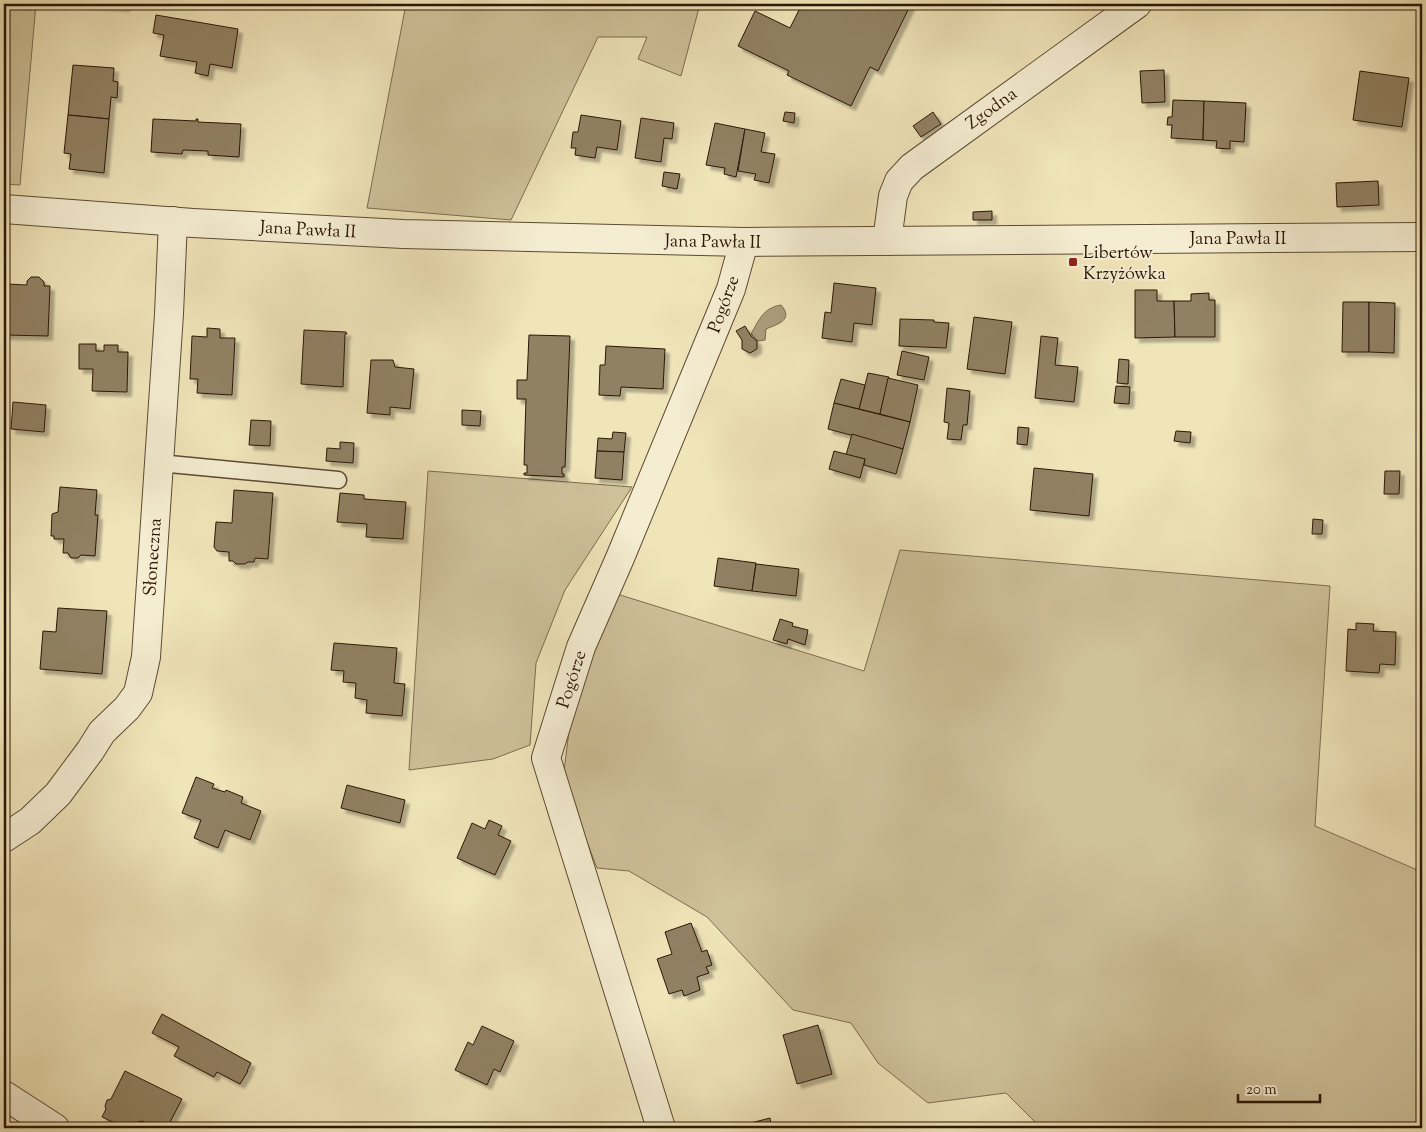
<svg xmlns="http://www.w3.org/2000/svg" width="1426" height="1132" font-family="'Sorts Mill Goudy',serif">
<style>
.green{fill:#cfc19a;stroke:#7d6c50}
.water{fill:#ad9e7c;stroke:#79684c}
.building{fill:#918163;stroke:#2b1605;filter:url(#shadow)}
.lines{fill:none;stroke-linecap:round;stroke-linejoin:round}
.service-casing{stroke:#5c4a32;stroke-width:19}
.minor-casing{stroke:#5c4a32;stroke-width:30}
.tertiary-casing{stroke:#5c4a32;stroke-width:30}
.service{stroke:#f5edd2;stroke-width:16}
.minor{stroke:#f5edd2;stroke-width:28}
.tertiary{stroke:#f5edd2;stroke-width:28}
.poi-dot{fill:#8f2418;stroke:#f5edd2;stroke-width:2}
.labels{text-anchor:middle;stroke-width:4;stroke-linejoin:round;paint-order:stroke}
.street-label{font-size:18px;fill:#2b1605;stroke:#f5edd2}
.poi-label{font-size:18px;fill:#2b1605;stroke:#f5edd2;text-anchor:start}
</style>
<defs>
<filter id="shadow"><feDropShadow dx="4.5" dy="4.5" stdDeviation="1" flood-color="#0004"/></filter>
</defs>
<rect width="100%" height="100%" fill="#f0e4b9"/>
<filter id="stains"><feTurbulence type="fractalNoise" baseFrequency=".004" numOctaves="4"/><feColorMatrix values="0 0 0 0 .2 0 0 0 0 .09 0 0 0 0 .02 0 0 0 .5 -.17"/></filter>
<radialGradient id="worn" r=".72"><stop offset=".6" stop-color="#630" stop-opacity="0"/><stop offset="1" stop-color="#630" stop-opacity=".3"/></radialGradient>
<!-- green -->
<g class="green">
<path d="M 4,4 L 36,4 L 20,185 L 4,184 Z"/>
<path d="M 406,4 L 700,4 L 681,76 L 638,59 L 647,37 L 598,37 L 511,220 L 367,208 Z"/>
<path d="M 428,471 L 632,487 L 565,590 L 536,663 L 530,745 L 493,759 L 409,770 Z"/>
<path d="M 900,550 L 1330,586 L 1315,826 L 1422,872 L 1422,1128 L 1041,1128 L 1006,1093 L 928,1103 L 878,1063 L 851,1023 L 793,1010 L 707,917 L 629,871 L 597,868 L 563,779 L 575,683 L 617,594 L 864,671 Z"/>
</g>
<!-- water -->
<path class="water" d="M 781,305 C 794,320 778,324 766,329 L 765,340 L 758,341 L 751,334 C 759,320 763,308 781,305 Z"/>
<!-- building -->
<g class="building">
<path d="M 84,4 L 126,4 L 125,7 Z"/>
<path d="M 802,4 L 911,4 L 878,71 L 870,67 L 851,106 L 787,75 L 789,71 L 738,46 L 755,11 L 790,28 Z"/>
<path d="M 156,15 L 238,29 L 232,68 L 210,64 L 208,76 L 195,73 L 197,62 L 160,56 L 164,35 L 153,33 Z"/>
<path d="M 73,65 L 114,68 L 113,81 L 118,82 L 117,98 L 111,97 L 109,119 L 68,115 Z"/>
<path d="M 1164,70 L 1165,102 L 1142,103 L 1140,71 Z"/>
<path d="M 1360,71 L 1409,78 L 1402,127 L 1353,120 Z"/>
<path d="M 1173,100 L 1204,101 L 1203,140 L 1171,138 L 1172,125 L 1167,125 L 1168,117 L 1172,117 Z"/>
<path d="M 1204,101 L 1246,103 L 1244,142 L 1230,141 L 1230,149 L 1216,148 L 1217,141 L 1203,140 Z"/>
<path d="M 785,112 L 795,113 L 794,123 L 783,121 Z"/>
<path d="M 933,112 L 941,124 L 921,137 L 913,126 Z"/>
<path d="M 68,115 L 109,119 L 104,173 L 69,169 L 71,154 L 64,153 Z"/>
<path d="M 581,115 L 621,121 L 617,150 L 597,147 L 595,158 L 575,155 L 576,148 L 571,148 L 573,132 L 578,132 Z"/>
<path d="M 641,118 L 674,123 L 672,139 L 664,138 L 661,162 L 635,158 Z"/>
<path d="M 153,119 L 196,121 L 196,119 L 198,119 L 198,122 L 241,124 L 239,157 L 208,155 L 208,151 L 183,150 L 182,154 L 151,152 Z"/>
<path d="M 715,123 L 745,129 L 736,177 L 724,174 L 725,168 L 706,165 Z"/>
<path d="M 745,129 L 765,133 L 761,152 L 775,154 L 769,183 L 754,180 L 756,174 L 738,171 Z"/>
<path d="M 664,172 L 680,174 L 677,189 L 662,186 Z"/>
<path d="M 1378,181 L 1379,205 L 1337,207 L 1336,183 Z"/>
<path d="M 992,211 L 992,220 L 973,220 L 973,212 Z"/>
<path d="M 31,277 L 39,277 L 44,282 L 44,286 L 50,286 L 48,336 L 4,335 L 6,284 L 27,285 L 27,281 Z"/>
<path d="M 834,283 L 876,288 L 872,325 L 854,323 L 852,342 L 822,338 L 825,312 L 831,313 Z"/>
<path d="M 1135,290 L 1157,290 L 1157,301 L 1174,301 L 1175,337 L 1135,338 Z"/>
<path d="M 1209,293 L 1209,300 L 1215,300 L 1215,337 L 1175,337 L 1174,301 L 1191,301 L 1191,294 Z"/>
<path d="M 1343,302 L 1369,302 L 1369,352 L 1342,352 Z"/>
<path d="M 1369,302 L 1395,303 L 1394,353 L 1369,352 Z"/>
<path d="M 974,317 L 1012,322 L 1005,374 L 967,369 Z"/>
<path d="M 900,319 L 934,320 L 934,322 L 949,323 L 946,348 L 899,346 Z"/>
<path d="M 745,326 L 751,336 L 757,341 L 757,349 L 750,353 L 742,349 L 742,340 L 736,331 Z"/>
<path d="M 207,328 L 220,329 L 220,338 L 235,338 L 232,395 L 197,393 L 198,379 L 190,379 L 192,336 L 207,337 Z"/>
<path d="M 304,330 L 346,332 L 347,334 L 345,334 L 343,387 L 301,384 Z"/>
<path d="M 529,335 L 570,336 L 565,467 L 562,467 L 562,474 L 564,474 L 564,477 L 524,475 L 524,473 L 527,473 L 527,465 L 524,465 L 526,399 L 517,399 L 517,380 L 527,380 Z"/>
<path d="M 1041,336 L 1058,338 L 1055,365 L 1078,367 L 1074,402 L 1035,398 Z"/>
<path d="M 79,344 L 96,344 L 96,351 L 104,351 L 104,345 L 118,345 L 118,352 L 128,352 L 127,392 L 92,391 L 93,369 L 79,369 Z"/>
<path d="M 606,346 L 665,349 L 663,389 L 621,387 L 620,396 L 599,395 L 600,365 L 605,365 Z"/>
<path d="M 902,351 L 929,357 L 924,380 L 897,375 Z"/>
<path d="M 1119,359 L 1129,360 L 1128,384 L 1117,383 Z"/>
<path d="M 371,360 L 393,360 L 395,367 L 414,369 L 410,409 L 390,407 L 390,415 L 367,413 Z"/>
<path d="M 868,373 L 889,377 L 880,414 L 859,409 Z"/>
<path d="M 888,378 L 918,385 L 910,422 L 880,414 Z"/>
<path d="M 841,379 L 865,385 L 859,409 L 834,403 Z"/>
<path d="M 1116,386 L 1130,387 L 1129,404 L 1114,403 Z"/>
<path d="M 947,388 L 970,391 L 967,425 L 963,425 L 961,440 L 947,439 L 949,423 L 944,422 Z"/>
<path d="M 13,402 L 46,405 L 44,432 L 11,429 Z"/>
<path d="M 834,403 L 910,422 L 903,449 L 828,429 Z"/>
<path d="M 462,410 L 481,411 L 480,426 L 462,425 Z"/>
<path d="M 251,420 L 271,421 L 270,446 L 249,445 Z"/>
<path d="M 1018,427 L 1029,428 L 1027,445 L 1017,444 Z"/>
<path d="M 1176,431 L 1191,432 L 1190,443 L 1174,441 Z"/>
<path d="M 613,432 L 626,433 L 624,452 L 597,451 L 598,438 L 612,439 Z"/>
<path d="M 852,434 L 903,449 L 896,474 L 864,465 L 865,459 L 846,455 Z"/>
<path d="M 340,442 L 354,443 L 353,463 L 326,461 L 327,448 L 340,449 Z"/>
<path d="M 597,451 L 624,452 L 622,480 L 595,478 Z"/>
<path d="M 834,451 L 865,459 L 860,478 L 829,469 Z"/>
<path d="M 1034,468 L 1093,474 L 1089,516 L 1030,510 Z"/>
<path d="M 1385,471 L 1400,471 L 1399,494 L 1384,494 Z"/>
<path d="M 60,487 L 97,490 L 95,515 L 98,515 L 95,556 L 81,555 L 78,558 L 71,558 L 68,553 L 63,553 L 64,539 L 54,539 L 54,536 L 51,536 L 52,514 L 58,512 Z"/>
<path d="M 234,490 L 273,493 L 268,559 L 255,558 L 254,562 L 248,562 L 245,564 L 236,564 L 233,561 L 229,561 L 229,552 L 217,551 L 214,547 L 216,522 L 232,523 Z"/>
<path d="M 340,493 L 364,495 L 364,499 L 406,502 L 403,539 L 366,537 L 367,524 L 337,522 Z"/>
<path d="M 1313,519 L 1323,520 L 1322,534 L 1312,534 Z"/>
<path d="M 718,558 L 756,563 L 752,591 L 714,586 Z"/>
<path d="M 756,564 L 799,569 L 796,596 L 752,591 Z"/>
<path d="M 58,608 L 107,611 L 102,674 L 40,669 L 43,631 L 56,632 Z"/>
<path d="M 780,619 L 793,623 L 792,626 L 808,630 L 805,645 L 788,639 L 787,644 L 773,640 Z"/>
<path d="M 1356,623 L 1374,624 L 1373,631 L 1396,632 L 1395,665 L 1380,664 L 1379,673 L 1346,671 L 1348,629 L 1356,630 Z"/>
<path d="M 334,643 L 397,648 L 394,683 L 405,684 L 402,716 L 366,713 L 367,700 L 355,698 L 356,683 L 343,682 L 344,671 L 331,670 Z"/>
<path d="M 196,777 L 214,784 L 212,788 L 225,792 L 226,790 L 243,797 L 241,803 L 261,811 L 250,840 L 225,830 L 218,848 L 194,838 L 201,820 L 182,813 Z"/>
<path d="M 347,785 L 405,800 L 400,823 L 341,808 Z"/>
<path d="M 489,820 L 502,826 L 498,835 L 511,841 L 495,875 L 457,858 L 472,823 L 485,829 Z"/>
<path d="M 691,923 L 702,952 L 707,950 L 712,965 L 706,967 L 709,973 L 697,977 L 700,990 L 684,996 L 682,990 L 669,994 L 657,959 L 672,954 L 665,932 Z"/>
<path d="M 162,1014 L 251,1063 L 247,1071 L 248,1071 L 240,1084 L 217,1072 L 214,1077 L 174,1056 L 179,1047 L 152,1033 Z"/>
<path d="M 818,1025 L 832,1074 L 797,1084 L 783,1035 Z"/>
<path d="M 482,1026 L 514,1041 L 500,1072 L 494,1069 L 487,1085 L 455,1070 L 468,1042 L 473,1045 Z"/>
<path d="M 125,1071 L 182,1099 L 167,1128 L 157,1128 L 142,1121 L 123,1127 L 102,1117 L 106,1109 L 105,1106 L 107,1100 L 111,1099 Z"/>
<path d="M 770,1118 L 772,1128 L 744,1128 L 743,1125 Z"/>
</g>
<g class="lines">
<defs>
<path id="service" d="M 159,463 L 338,480"/>
<g id="minor">
<path d="M 887,241 L 893,196 L 899,181 L 912,167 L 1137,4"/>
<path d="M 4,838 L 30,821 L 58,794 L 90,751 L 102,732 L 127,708 L 138,693 L 146,657 L 169,314 L 173,221"/>
<path d="M 4,1095 L 55,1128"/>
<path d="M 661,1128 L 546,758 L 581,647 L 620,558 L 731,289 L 744,242"/>
</g>
<path id="tertiary" d="M 4,209 L 193,223 L 403,234 L 744,242 L 1422,237"/>
</defs>
<!-- service casing -->
<use href="#service" class="service-casing"/>
<!-- minor casing -->
<use href="#minor" class="minor-casing"/>
<!-- tertiary casing -->
<use href="#tertiary" class="tertiary-casing"/>
<!-- service -->
<use href="#service" class="service"/>
<!-- minor -->
<use href="#minor" class="minor"/>
<!-- tertiary -->
<use href="#tertiary" class="tertiary"/>
</g>
<!-- markers -->
<rect class="poi-dot" x="1068" y="257" width="10" height="10" rx="2.5"/>
<g class="labels">
<!-- street labels -->
<g class="street-label">
<text transform="translate(991 108) rotate(-36)" y="6">Zgodna</text>
<text transform="translate(308 229) rotate(3)" y="6">Jana Pawła II</text>
<text x="1238" y="244">Jana Pawła II</text>
<text transform="translate(713 241) rotate(1)" y="6">Jana Pawła II</text>
<text transform="translate(723 304) rotate(-70)" y="6">Pogórze</text>
<text transform="translate(152 557) rotate(-86)" y="6">Słoneczna</text>
<text transform="translate(571 679) rotate(-72)" y="6">Pogórze</text>
</g>
<!-- poi labels -->
<g class="poi-label">
<text x="1083" y="258">Libertów<tspan x="1083" dy="21">Krzyżówka</tspan></text>
</g>
</g>
<!-- margin -->
<rect width="1426" height="1132" fill="none" stroke="#f0e4b9" stroke-width="20"/>
<rect x="5" y="5" width="1416" height="1122" fill="none" stroke="#2b1605" stroke-width="2.5"/>
<rect x="10" y="10" width="1406" height="1112" fill="none" stroke="#2b1605"/>
<!-- scale -->
<path d="M1238 1094v8h82v-8" fill="none" stroke="#2b1605" stroke-width="2.5"/>
<text x="1246" y="1094" font-size="15" fill="#2b1605" stroke="#f5edd2" stroke-width="4" paint-order="stroke">20 m</text>
<rect width="100%" height="100%" filter="url(#stains)"/>
<rect width="100%" height="100%" fill="url(#worn)"/>
</svg>
